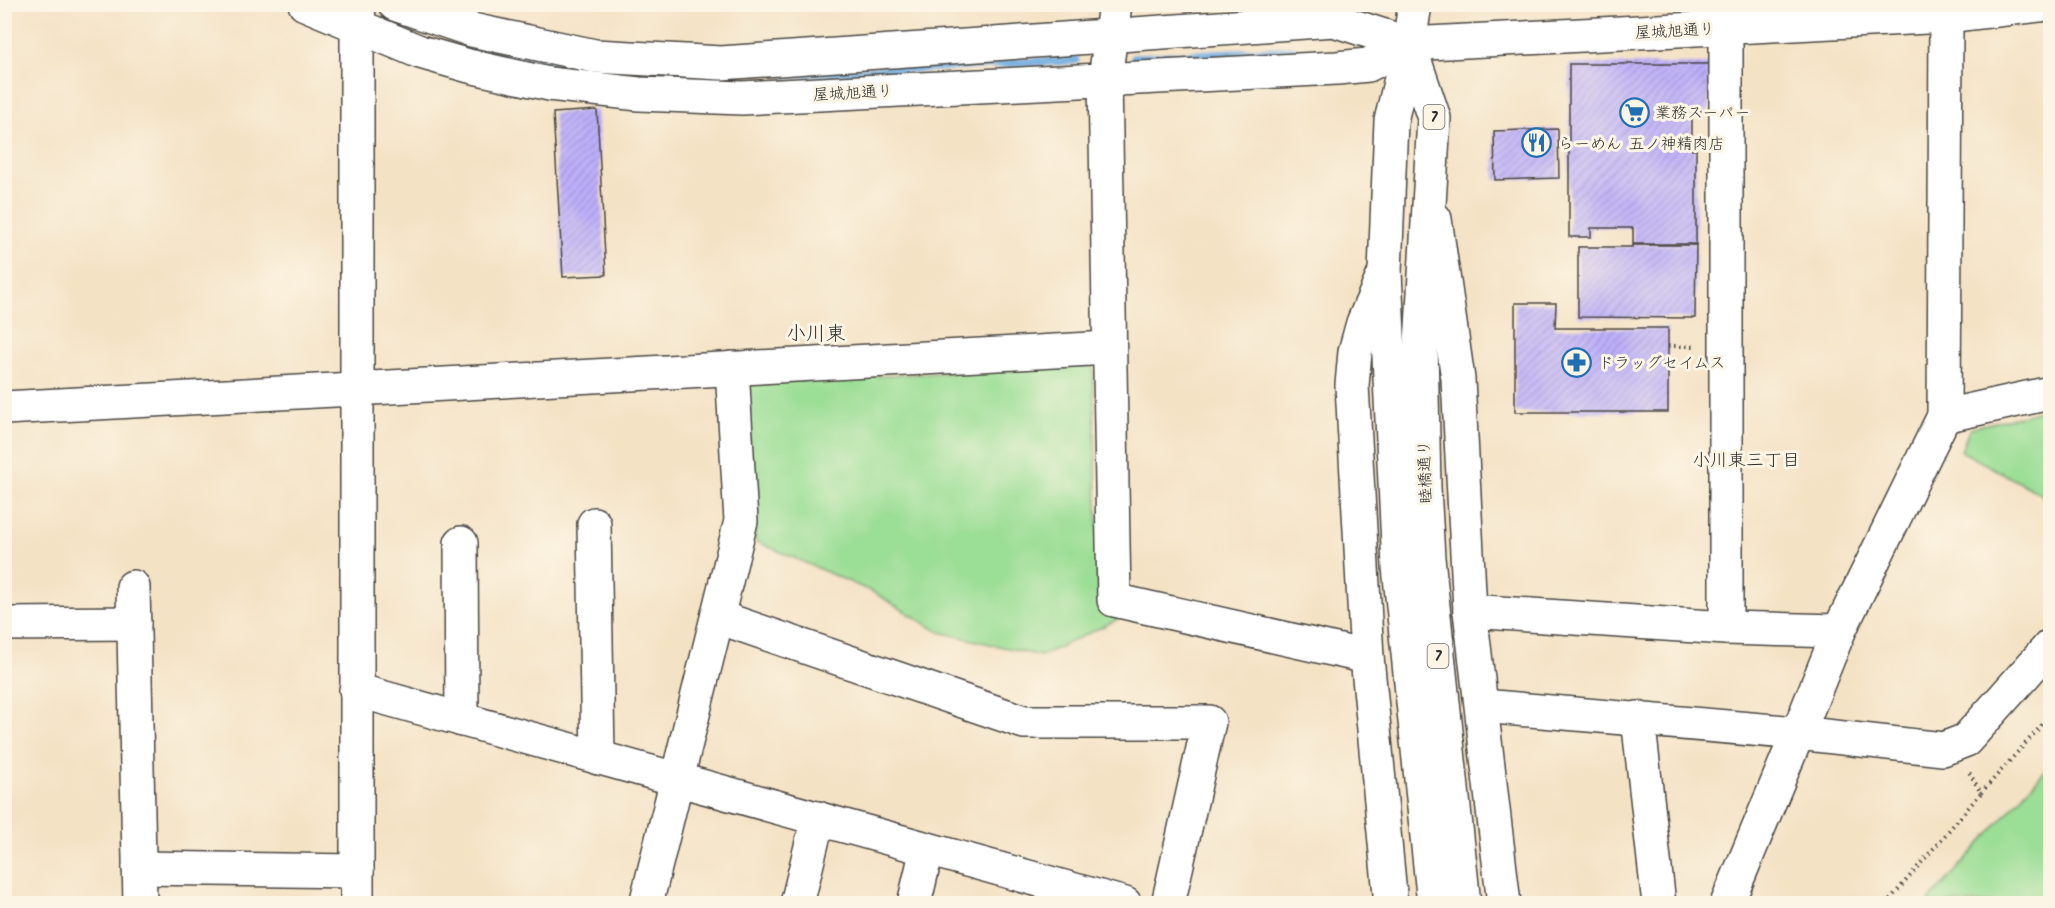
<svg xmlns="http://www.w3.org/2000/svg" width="2055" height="908" font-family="Kalam,'Klee One',sans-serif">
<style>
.green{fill:#9bde95;stroke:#638460;stroke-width:1.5}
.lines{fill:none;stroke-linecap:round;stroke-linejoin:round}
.stream{stroke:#6eabe0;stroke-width:9}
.building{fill:url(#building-hatch)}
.minor-casing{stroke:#494642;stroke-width:36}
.major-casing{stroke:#494642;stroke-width:36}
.path{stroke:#494642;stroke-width:4;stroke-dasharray:1.5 4.5;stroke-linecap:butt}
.minor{stroke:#fff;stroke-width:33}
.major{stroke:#fff;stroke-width:33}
.labels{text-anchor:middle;stroke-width:6;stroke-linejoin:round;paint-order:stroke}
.shield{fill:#fcf5e5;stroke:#6a6863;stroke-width:1.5}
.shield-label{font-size:15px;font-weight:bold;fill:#2b2b2b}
.street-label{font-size:16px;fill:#2b2b2b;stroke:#fcf5e5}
.poi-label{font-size:16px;fill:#2b2b2b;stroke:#fcf5e5;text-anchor:start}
.neighbourhood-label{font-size:18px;fill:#2b2b2b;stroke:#fcf5e5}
.quarter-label{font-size:20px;fill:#2b2b2b;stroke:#fcf5e5}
</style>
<defs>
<pattern id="building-hatch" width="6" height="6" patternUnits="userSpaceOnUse" patternTransform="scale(1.5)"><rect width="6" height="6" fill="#beb0fb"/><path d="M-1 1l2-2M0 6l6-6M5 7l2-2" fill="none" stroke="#9b8fcb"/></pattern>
</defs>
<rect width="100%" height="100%" fill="#fcf5e5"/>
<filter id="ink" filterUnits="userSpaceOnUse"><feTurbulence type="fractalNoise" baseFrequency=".0167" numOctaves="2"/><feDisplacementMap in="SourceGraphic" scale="12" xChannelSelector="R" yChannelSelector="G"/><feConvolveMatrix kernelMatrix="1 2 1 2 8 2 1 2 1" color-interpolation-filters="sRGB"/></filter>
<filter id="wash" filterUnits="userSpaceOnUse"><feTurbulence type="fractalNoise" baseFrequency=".008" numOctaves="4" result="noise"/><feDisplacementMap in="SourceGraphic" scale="24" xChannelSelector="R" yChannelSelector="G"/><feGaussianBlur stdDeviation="1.35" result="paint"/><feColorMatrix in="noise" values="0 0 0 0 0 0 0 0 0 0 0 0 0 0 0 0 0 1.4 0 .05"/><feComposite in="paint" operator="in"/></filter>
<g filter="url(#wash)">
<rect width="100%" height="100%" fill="#f4e2c5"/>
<!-- green -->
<g class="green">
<path d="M 1093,365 L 1100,609 L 1125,616 L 1041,656 L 939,632 L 875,593 L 755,541 L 747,383 Z"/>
<path d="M 2050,409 L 2050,499 L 1961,451 L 1970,428 Z"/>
<path d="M 2050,765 L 2050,896 L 2025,903 L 1927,903 Z"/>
</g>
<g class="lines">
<!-- stream -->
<g class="stream">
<path d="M 466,46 L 569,69 L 590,70"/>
<path d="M 1135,58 L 1293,50"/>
<path d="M 787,75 L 1075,60"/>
</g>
</g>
<g id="blocks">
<!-- building -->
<g class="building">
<path d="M 1569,64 L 1709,64 L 1709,111 L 1692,111 L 1692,150 L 1696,149 L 1696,244 L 1633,244 L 1633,228 L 1591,228 L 1591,237 L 1569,237 Z"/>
<path d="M 597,110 L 606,275 L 563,277 L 553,113 Z"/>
<path d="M 1558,129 L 1559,178 L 1495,180 L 1494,131 Z"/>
<path d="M 1632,245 L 1696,245 L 1695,318 L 1578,317 L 1578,247 L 1632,247 Z"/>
<path d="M 1515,303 L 1556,303 L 1555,328 L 1668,328 L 1668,412 L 1515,412 Z"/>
</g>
</g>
</g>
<g filter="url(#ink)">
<use href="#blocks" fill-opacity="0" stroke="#494642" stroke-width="1.5"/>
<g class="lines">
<defs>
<g id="minor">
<path d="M 305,4 L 420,52 L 469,66 L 549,84 L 639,94 L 742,98 L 1337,68 L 1368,65 L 1409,44"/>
<path d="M 395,4 L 472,30 L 595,56 L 721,63 L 1334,20 L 1409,44 L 1946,16 L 2048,4"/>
<path d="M 1115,4 L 1105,79 L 1114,600 L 1367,657"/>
<path d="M 1435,219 L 1458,379 L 1470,611 L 1504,904"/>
<path d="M 1385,272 L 1363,323 L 1355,352 L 1352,385 L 1367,657 L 1391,904"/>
<path d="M 4,408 L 1109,348"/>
<path d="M 1944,416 L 1946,16 L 1948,4"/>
<path d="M 594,524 L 598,758"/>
<path d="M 461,543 L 462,720"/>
<path d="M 133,587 L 140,904"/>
<path d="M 1470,611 L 1726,628 L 1726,27 L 1729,5"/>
<path d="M 718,617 L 1024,722 L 1209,722 L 1168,904"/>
<path d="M 4,624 L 134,623"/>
<path d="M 1726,628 L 1839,631"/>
<path d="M 356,690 L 1125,904"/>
<path d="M 1482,706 L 1798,733 L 1839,631 L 1944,416 L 2050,393"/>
<path d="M 1638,718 L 1659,904"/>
<path d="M 139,868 L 357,871"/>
<path d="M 357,904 L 357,27 L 359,8"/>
<path d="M 646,904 L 741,521 L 732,368"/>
<path d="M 797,904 L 818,818"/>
<path d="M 914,904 L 927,849"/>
<path d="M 1727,904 L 1798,733 L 1943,749 L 1966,740 L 2050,646"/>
</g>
<g id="major">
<path d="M 1415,4 L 1409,44 L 1391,121 L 1385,272 L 1399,567 L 1434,904"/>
<path d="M 1409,44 L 1434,118 L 1421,345 L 1424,488 L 1428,558 L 1464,904"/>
</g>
</defs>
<!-- minor casing -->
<use href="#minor" class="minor-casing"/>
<!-- major casing -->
<use href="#major" class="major-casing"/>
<!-- path -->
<g class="path">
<path d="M 1668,346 L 1696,346"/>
<path d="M 1981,793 L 2050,716"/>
<path d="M 1886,904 L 1981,793 L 1969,772"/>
</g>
<!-- minor -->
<use href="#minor" class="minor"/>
<!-- major -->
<use href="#major" class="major"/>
</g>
</g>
<!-- icons -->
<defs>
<symbol id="supermarket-ring" viewBox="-11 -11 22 22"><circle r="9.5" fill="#fcf5e5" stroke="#1f6fb2" stroke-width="1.5"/><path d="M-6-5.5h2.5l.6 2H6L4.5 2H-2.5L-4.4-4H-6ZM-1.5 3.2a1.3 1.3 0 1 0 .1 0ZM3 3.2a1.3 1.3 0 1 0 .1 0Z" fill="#1f6fb2"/></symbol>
<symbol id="restaurant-ring" viewBox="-11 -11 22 22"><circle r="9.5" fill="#fcf5e5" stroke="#1f6fb2" stroke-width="1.5"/><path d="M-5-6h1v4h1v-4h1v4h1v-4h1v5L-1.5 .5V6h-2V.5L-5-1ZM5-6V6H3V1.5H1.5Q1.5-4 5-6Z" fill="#1f6fb2"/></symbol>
<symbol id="pharmacy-ring" viewBox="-11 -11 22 22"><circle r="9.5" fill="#fcf5e5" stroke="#1f6fb2" stroke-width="1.5"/><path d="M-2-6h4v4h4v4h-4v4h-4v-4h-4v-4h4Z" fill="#1f6fb2"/></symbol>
</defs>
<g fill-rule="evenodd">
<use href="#supermarket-ring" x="1618" y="96" width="33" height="33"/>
<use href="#restaurant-ring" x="1520" y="126" width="33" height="33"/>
<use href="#pharmacy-ring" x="1560" y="346" width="33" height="33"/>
</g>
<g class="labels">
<!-- shield labels -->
<g class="shield">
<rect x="1423.5" y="105" width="21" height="24" rx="4.5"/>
<rect x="1427.5" y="644" width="21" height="24" rx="4.5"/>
</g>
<g class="shield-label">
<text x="1434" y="122">7</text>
<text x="1438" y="661">7</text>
</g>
<!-- street labels -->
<g class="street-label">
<text transform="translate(1675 30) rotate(-3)" y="6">屋城旭通り</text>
<text transform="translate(853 92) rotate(-3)" y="6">屋城旭通り</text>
<text transform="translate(1424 472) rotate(-92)" y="6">睦橋通り</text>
</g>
<!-- poi labels -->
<g class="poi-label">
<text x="1655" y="118">業務スーパー</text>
<text x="1558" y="149">らーめん 五ノ神精肉店</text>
<text x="1598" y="368">ドラッグセイムス</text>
</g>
<!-- neighbourhood labels -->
<g class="neighbourhood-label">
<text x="1746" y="466">小川東三丁目</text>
</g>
<!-- quarter labels -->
<g class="quarter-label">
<text x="816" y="340">小川東</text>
</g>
</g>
<!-- margin -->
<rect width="2055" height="908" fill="none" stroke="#fcf5e5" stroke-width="24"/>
</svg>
